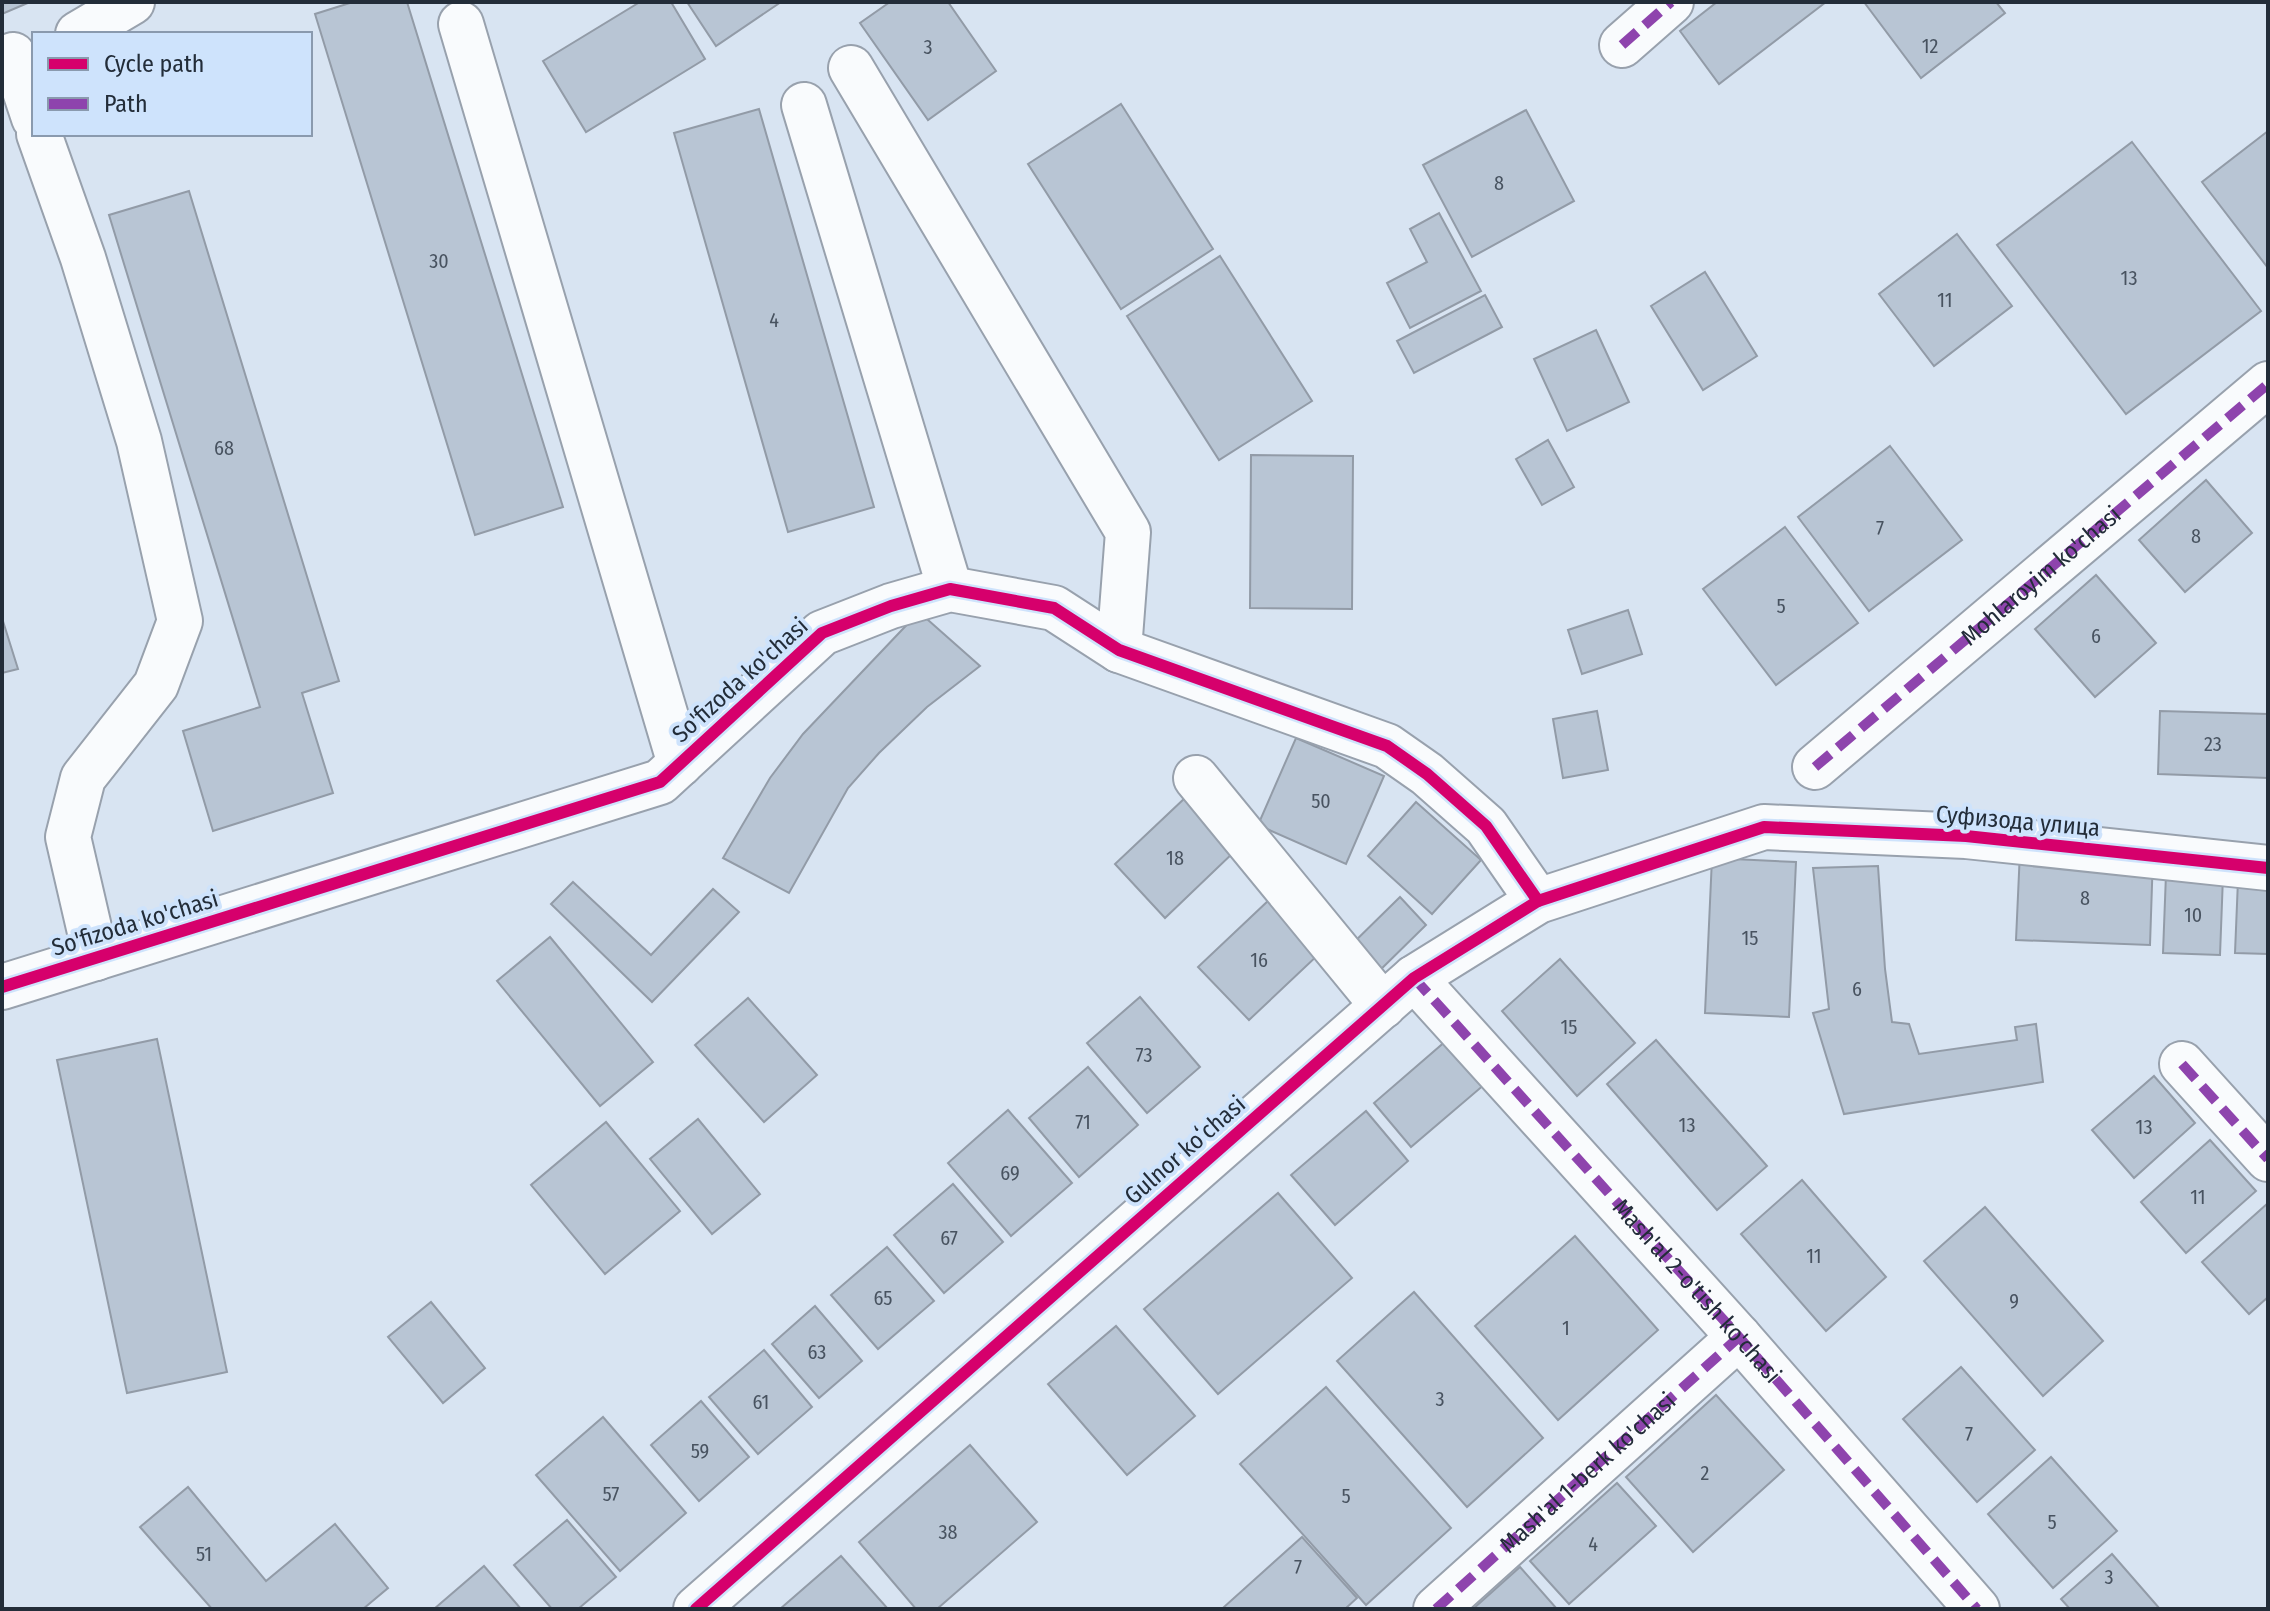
<svg xmlns="http://www.w3.org/2000/svg" width="2270" height="1611" font-family="'Fira Sans Condensed',sans-serif">
<style>
.building{fill:#b8c5d4;stroke:#929ba7;stroke-width:2}
.lines{fill:none;stroke-linecap:round;stroke-linejoin:round}
.minor-casing{stroke:#98a1ad;stroke-width:48}
.minor{stroke:#f9fbfd;stroke-width:44}
.quiet{stroke:#8e44ad;stroke-width:10;stroke-dasharray:20 10;stroke-linecap:butt}
.cycleway-casing{stroke:#cee3fc;stroke-width:17}
.cycleway{stroke:#d6006c;stroke-width:12}
.labels{text-anchor:middle;stroke-width:8;stroke-linejoin:round;paint-order:stroke}
.number-label{font-size:20px;fill:#485360}
.street-label{font-size:24px;fill:#232d39;stroke:#cee3fc}
</style>
<rect width="100%" height="100%" fill="#d8e4f2"/>
<!-- building -->
<g class="building">
<path d="M 2,2 L 30,2 L 2,14 Z"/>
<path d="M 353,2 L 407,2 L 563,507 L 475,535 L 315,14 Z"/>
<path d="M 640,2 L 671,2 L 705,59 L 586,132 L 543,61 Z"/>
<path d="M 687,2 L 781,2 L 716,46 Z"/>
<path d="M 890,2 L 948,2 L 996,71 L 928,120 L 860,23 Z"/>
<path d="M 1717,2 L 1826,2 L 1719,84 L 1680,31 Z"/>
<path d="M 1864,2 L 1996,2 L 2005,13 L 1921,78 Z"/>
<path d="M 1121,104 L 1213,249 L 1121,309 L 1028,164 Z"/>
<path d="M 759,109 L 874,507 L 788,532 L 674,133 Z"/>
<path d="M 1526,110 L 1574,201 L 1472,257 L 1423,165 Z"/>
<path d="M 2268,131 L 2268,268 L 2202,182 Z"/>
<path d="M 2132,142 L 2261,311 L 2126,414 L 1997,245 Z"/>
<path d="M 189,191 L 339,681 L 302,693 L 333,793 L 213,831 L 183,731 L 260,707 L 109,215 Z"/>
<path d="M 1439,213 L 1481,291 L 1410,328 L 1387,283 L 1427,262 L 1410,229 Z"/>
<path d="M 1957,234 L 2012,306 L 1934,366 L 1879,294 Z"/>
<path d="M 1220,256 L 1312,401 L 1219,460 L 1127,316 Z"/>
<path d="M 1705,272 L 1757,356 L 1703,390 L 1651,306 Z"/>
<path d="M 1485,295 L 1502,327 L 1414,373 L 1397,341 Z"/>
<path d="M 1596,330 L 1629,402 L 1567,431 L 1534,359 Z"/>
<path d="M 1548,440 L 1574,487 L 1542,505 L 1516,459 Z"/>
<path d="M 1890,446 L 1962,540 L 1869,611 L 1798,517 Z"/>
<path d="M 1251,455 L 1353,456 L 1352,609 L 1250,608 Z"/>
<path d="M 2206,480 L 2252,533 L 2185,592 L 2139,540 Z"/>
<path d="M 1785,527 L 1858,623 L 1776,685 L 1703,589 Z"/>
<path d="M 2096,575 L 2156,643 L 2095,697 L 2035,629 Z"/>
<path d="M 1628,610 L 1642,654 L 1582,674 L 1568,630 Z"/>
<path d="M 919,612 L 980,666 L 927,707 L 879,753 L 848,788 L 789,893 L 723,858 L 770,778 L 803,734 Z"/>
<path d="M 2,618 L 18,669 L 2,673 Z"/>
<path d="M 1597,711 L 1608,770 L 1563,778 L 1553,719 Z"/>
<path d="M 2160,711 L 2268,714 L 2268,778 L 2158,774 Z"/>
<path d="M 1296,738 L 1384,776 L 1346,864 L 1258,825 Z"/>
<path d="M 1186,797 L 1235,851 L 1165,918 L 1115,864 Z"/>
<path d="M 1416,802 L 1481,860 L 1432,914 L 1368,856 Z"/>
<path d="M 2020,851 L 2153,855 L 2150,945 L 2016,940 Z"/>
<path d="M 1712,858 L 1796,862 L 1789,1017 L 1705,1013 Z"/>
<path d="M 1878,866 L 1885,969 L 1892,1022 L 1909,1024 L 1919,1054 L 2017,1040 L 2015,1027 L 2036,1024 L 2043,1082 L 1844,1114 L 1813,1013 L 1829,1009 L 1813,868 Z"/>
<path d="M 2166,874 L 2223,876 L 2220,955 L 2163,953 Z"/>
<path d="M 2238,880 L 2268,881 L 2268,954 L 2235,953 Z"/>
<path d="M 573,882 L 651,955 L 713,889 L 739,912 L 652,1002 L 551,904 Z"/>
<path d="M 1400,897 L 1426,925 L 1372,978 L 1345,951 Z"/>
<path d="M 1269,900 L 1320,953 L 1249,1020 L 1198,967 Z"/>
<path d="M 550,937 L 653,1062 L 600,1106 L 497,981 Z"/>
<path d="M 1560,959 L 1635,1043 L 1577,1096 L 1502,1011 Z"/>
<path d="M 1140,997 L 1200,1067 L 1147,1113 L 1087,1043 Z"/>
<path d="M 748,998 L 817,1075 L 764,1122 L 695,1045 Z"/>
<path d="M 157,1039 L 227,1372 L 127,1393 L 57,1060 Z"/>
<path d="M 1447,1040 L 1485,1084 L 1411,1147 L 1374,1103 Z"/>
<path d="M 1656,1040 L 1767,1166 L 1717,1210 L 1607,1084 Z"/>
<path d="M 1088,1067 L 1138,1125 L 1079,1177 L 1029,1118 Z"/>
<path d="M 2154,1076 L 2195,1123 L 2134,1178 L 2092,1130 Z"/>
<path d="M 1008,1110 L 1072,1183 L 1011,1236 L 948,1163 Z"/>
<path d="M 1366,1111 L 1408,1161 L 1335,1225 L 1291,1175 Z"/>
<path d="M 698,1119 L 760,1194 L 712,1234 L 650,1159 Z"/>
<path d="M 606,1122 L 680,1211 L 605,1274 L 531,1185 Z"/>
<path d="M 2210,1140 L 2256,1191 L 2186,1253 L 2141,1202 Z"/>
<path d="M 1802,1180 L 1886,1277 L 1826,1331 L 1741,1234 Z"/>
<path d="M 953,1184 L 1003,1242 L 944,1293 L 894,1235 Z"/>
<path d="M 1278,1193 L 1352,1278 L 1218,1394 L 1144,1309 Z"/>
<path d="M 2268,1203 L 2268,1297 L 2249,1314 L 2202,1262 Z"/>
<path d="M 1985,1207 L 2103,1341 L 2043,1396 L 1924,1261 Z"/>
<path d="M 1575,1236 L 1658,1330 L 1558,1420 L 1475,1326 Z"/>
<path d="M 887,1247 L 934,1301 L 878,1349 L 831,1295 Z"/>
<path d="M 1414,1292 L 1543,1438 L 1467,1507 L 1337,1361 Z"/>
<path d="M 431,1302 L 485,1368 L 443,1403 L 388,1337 Z"/>
<path d="M 815,1306 L 862,1361 L 819,1398 L 772,1344 Z"/>
<path d="M 1116,1326 L 1195,1416 L 1127,1475 L 1048,1384 Z"/>
<path d="M 764,1350 L 812,1407 L 758,1454 L 709,1397 Z"/>
<path d="M 1961,1367 L 2035,1450 L 1977,1502 L 1903,1419 Z"/>
<path d="M 1326,1387 L 1451,1528 L 1366,1605 L 1240,1464 Z"/>
<path d="M 1716,1395 L 1784,1470 L 1693,1552 L 1626,1477 Z"/>
<path d="M 701,1401 L 749,1457 L 699,1501 L 651,1445 Z"/>
<path d="M 603,1417 L 686,1513 L 620,1571 L 536,1475 Z"/>
<path d="M 970,1445 L 1037,1522 L 937,1609 L 916,1609 L 859,1542 Z"/>
<path d="M 2051,1457 L 2117,1531 L 2053,1588 L 1988,1514 Z"/>
<path d="M 1617,1483 L 1656,1526 L 1569,1604 L 1530,1561 Z"/>
<path d="M 188,1487 L 266,1581 L 335,1524 L 388,1588 L 363,1609 L 212,1609 L 140,1527 Z"/>
<path d="M 567,1520 L 616,1577 L 578,1609 L 552,1609 L 514,1565 Z"/>
<path d="M 1302,1537 L 1357,1598 L 1345,1609 L 1226,1609 L 1224,1607 Z"/>
<path d="M 2112,1554 L 2160,1609 L 2070,1609 L 2061,1599 Z"/>
<path d="M 841,1556 L 888,1609 L 780,1609 Z"/>
<path d="M 484,1566 L 521,1609 L 434,1609 Z"/>
<path d="M 1520,1567 L 1557,1609 L 1473,1609 Z"/>
</g>
<g class="lines">
<defs>
<g id="minor">
<path d="M 461,24 L 680,764"/>
<path d="M 78,34 L 132,2"/>
<path d="M 1622,45 L 1671,2"/>
<path d="M 13,55 L 34,118"/>
<path d="M 851,68 L 1128,532 L 1119,650"/>
<path d="M 804,105 L 950,589"/>
<path d="M 39,134 L 83,258 L 139,441 L 180,621 L 156,685 L 83,778 L 68,837 L 96,958"/>
<path id="s1" d="M 1815,767 L 2268,384"/>
<path d="M 1196,778 L 1383,1006"/>
<path id="s2" d="M 1414,978 L 1739,1337 L 1977,1609"/>
<path d="M 2,987 L 660,782 L 822,633 L 891,606 L 950,589 L 1054,608 L 1119,650 L 1387,746 L 1427,774 L 1486,826 L 1538,901"/>
<path d="M 2182,1064 L 2268,1159"/>
<path d="M 696,1609 L 1414,978 L 1538,901 L 1764,827 L 1966,836 L 2268,868"/>
<path id="s3" d="M 1436,1609 L 1739,1337"/>
</g>
</defs>
<!-- minor casing -->
<use href="#minor" class="minor-casing"/>
<!-- minor -->
<use href="#minor" class="minor"/>
<!-- quiet -->
<g class="quiet">
<path d="M 1622,45 L 1671,2"/>
<path d="M 1815,767 L 2268,384"/>
<path d="M 1414,978 L 1739,1337 L 1977,1609"/>
<path d="M 2182,1064 L 2268,1159"/>
<path d="M 1436,1609 L 1739,1337"/>
</g>
<defs>
<g id="cycleway">
<path d="M 2,987 L 660,782 L 822,633 L 891,606 L 950,589 L 1054,608 L 1119,650 L 1387,746 L 1427,774 L 1486,826 L 1538,901"/>
<path d="M 696,1609 L 1414,978 L 1538,901 L 1764,827 L 1966,836 L 2268,868"/>
</g>
</defs>
<!-- cycleway casing -->
<use href="#cycleway" class="cycleway-casing"/>
<!-- cycleway -->
<use href="#cycleway" class="cycleway"/>
</g>
<g class="labels">
<!-- number labels -->
<g class="number-label">
<text x="1930" y="53">12</text>
<text x="928" y="54">3</text>
<text x="1499" y="190">8</text>
<text x="439" y="268">30</text>
<text x="2129" y="285">13</text>
<text x="1945" y="307">11</text>
<text x="774" y="327">4</text>
<text x="224" y="455">68</text>
<text x="1880" y="535">7</text>
<text x="2196" y="543">8</text>
<text x="1781" y="613">5</text>
<text x="2096" y="643">6</text>
<text x="2213" y="751">23</text>
<text x="1321" y="808">50</text>
<text x="1175" y="865">18</text>
<text x="2085" y="905">8</text>
<text x="2193" y="922">10</text>
<text x="1750" y="945">15</text>
<text x="1259" y="967">16</text>
<text x="1857" y="996">6</text>
<text x="1569" y="1034">15</text>
<text x="1144" y="1062">73</text>
<text x="1083" y="1129">71</text>
<text x="1687" y="1132">13</text>
<text x="2144" y="1134">13</text>
<text x="1010" y="1180">69</text>
<text x="2198" y="1204">11</text>
<text x="949" y="1245">67</text>
<text x="1814" y="1263">11</text>
<text x="883" y="1305">65</text>
<text x="2014" y="1308">9</text>
<text x="1566" y="1335">1</text>
<text x="817" y="1359">63</text>
<text x="1440" y="1406">3</text>
<text x="761" y="1409">61</text>
<text x="1969" y="1441">7</text>
<text x="700" y="1458">59</text>
<text x="1705" y="1480">2</text>
<text x="611" y="1501">57</text>
<text x="1346" y="1503">5</text>
<text x="2052" y="1529">5</text>
<text x="948" y="1539">38</text>
<text x="1593" y="1551">4</text>
<text x="204" y="1561">51</text>
<text x="1298" y="1574">7</text>
<text x="2109" y="1584">3</text>
</g>
<!-- street labels -->
<g class="street-label">
<text dy="8" stroke="none"><textPath href="#s1" startOffset="296">Mohlaroyim ko'chasi</textPath></text>
<text transform="translate(740 680) rotate(-42)" y="8">So'fizoda ko'chasi</text>
<text transform="translate(2018 821) rotate(5)" y="8">Суфизода улица</text>
<text transform="translate(135 923) rotate(-17)" y="8">So'fizoda ko'chasi</text>
<text transform="translate(1185 1150) rotate(-41)" y="8">Gulnor koʻchasi</text>
<text dy="8" stroke="none"><textPath href="#s2" startOffset="422">Mash'al 2-o'tish ko'chasi</textPath></text>
<text dy="8" stroke="none"><textPath href="#s3" startOffset="204">Mash'al 1-berk ko'chasi</textPath></text>
</g>
</g>
<!-- border -->
<rect width="2270" height="1611" fill="none" stroke="#232d39" stroke-width="8"/>
<!-- legend -->
<rect x="32" y="32" width="280" height="104" fill="#cee3fc" stroke="#8a9aae" stroke-width="2"/>
<rect x="48" y="58" width="40" height="12" fill="#d6006c" stroke="#8a9aae" stroke-width="2"/>
<text x="104" y="72" font-size="24" fill="#232d39">Cycle path</text>
<rect x="48" y="98" width="40" height="12" fill="#8e44ad" stroke="#8a9aae" stroke-width="2"/>
<text x="104" y="112" font-size="24" fill="#232d39">Path</text>
</svg>
